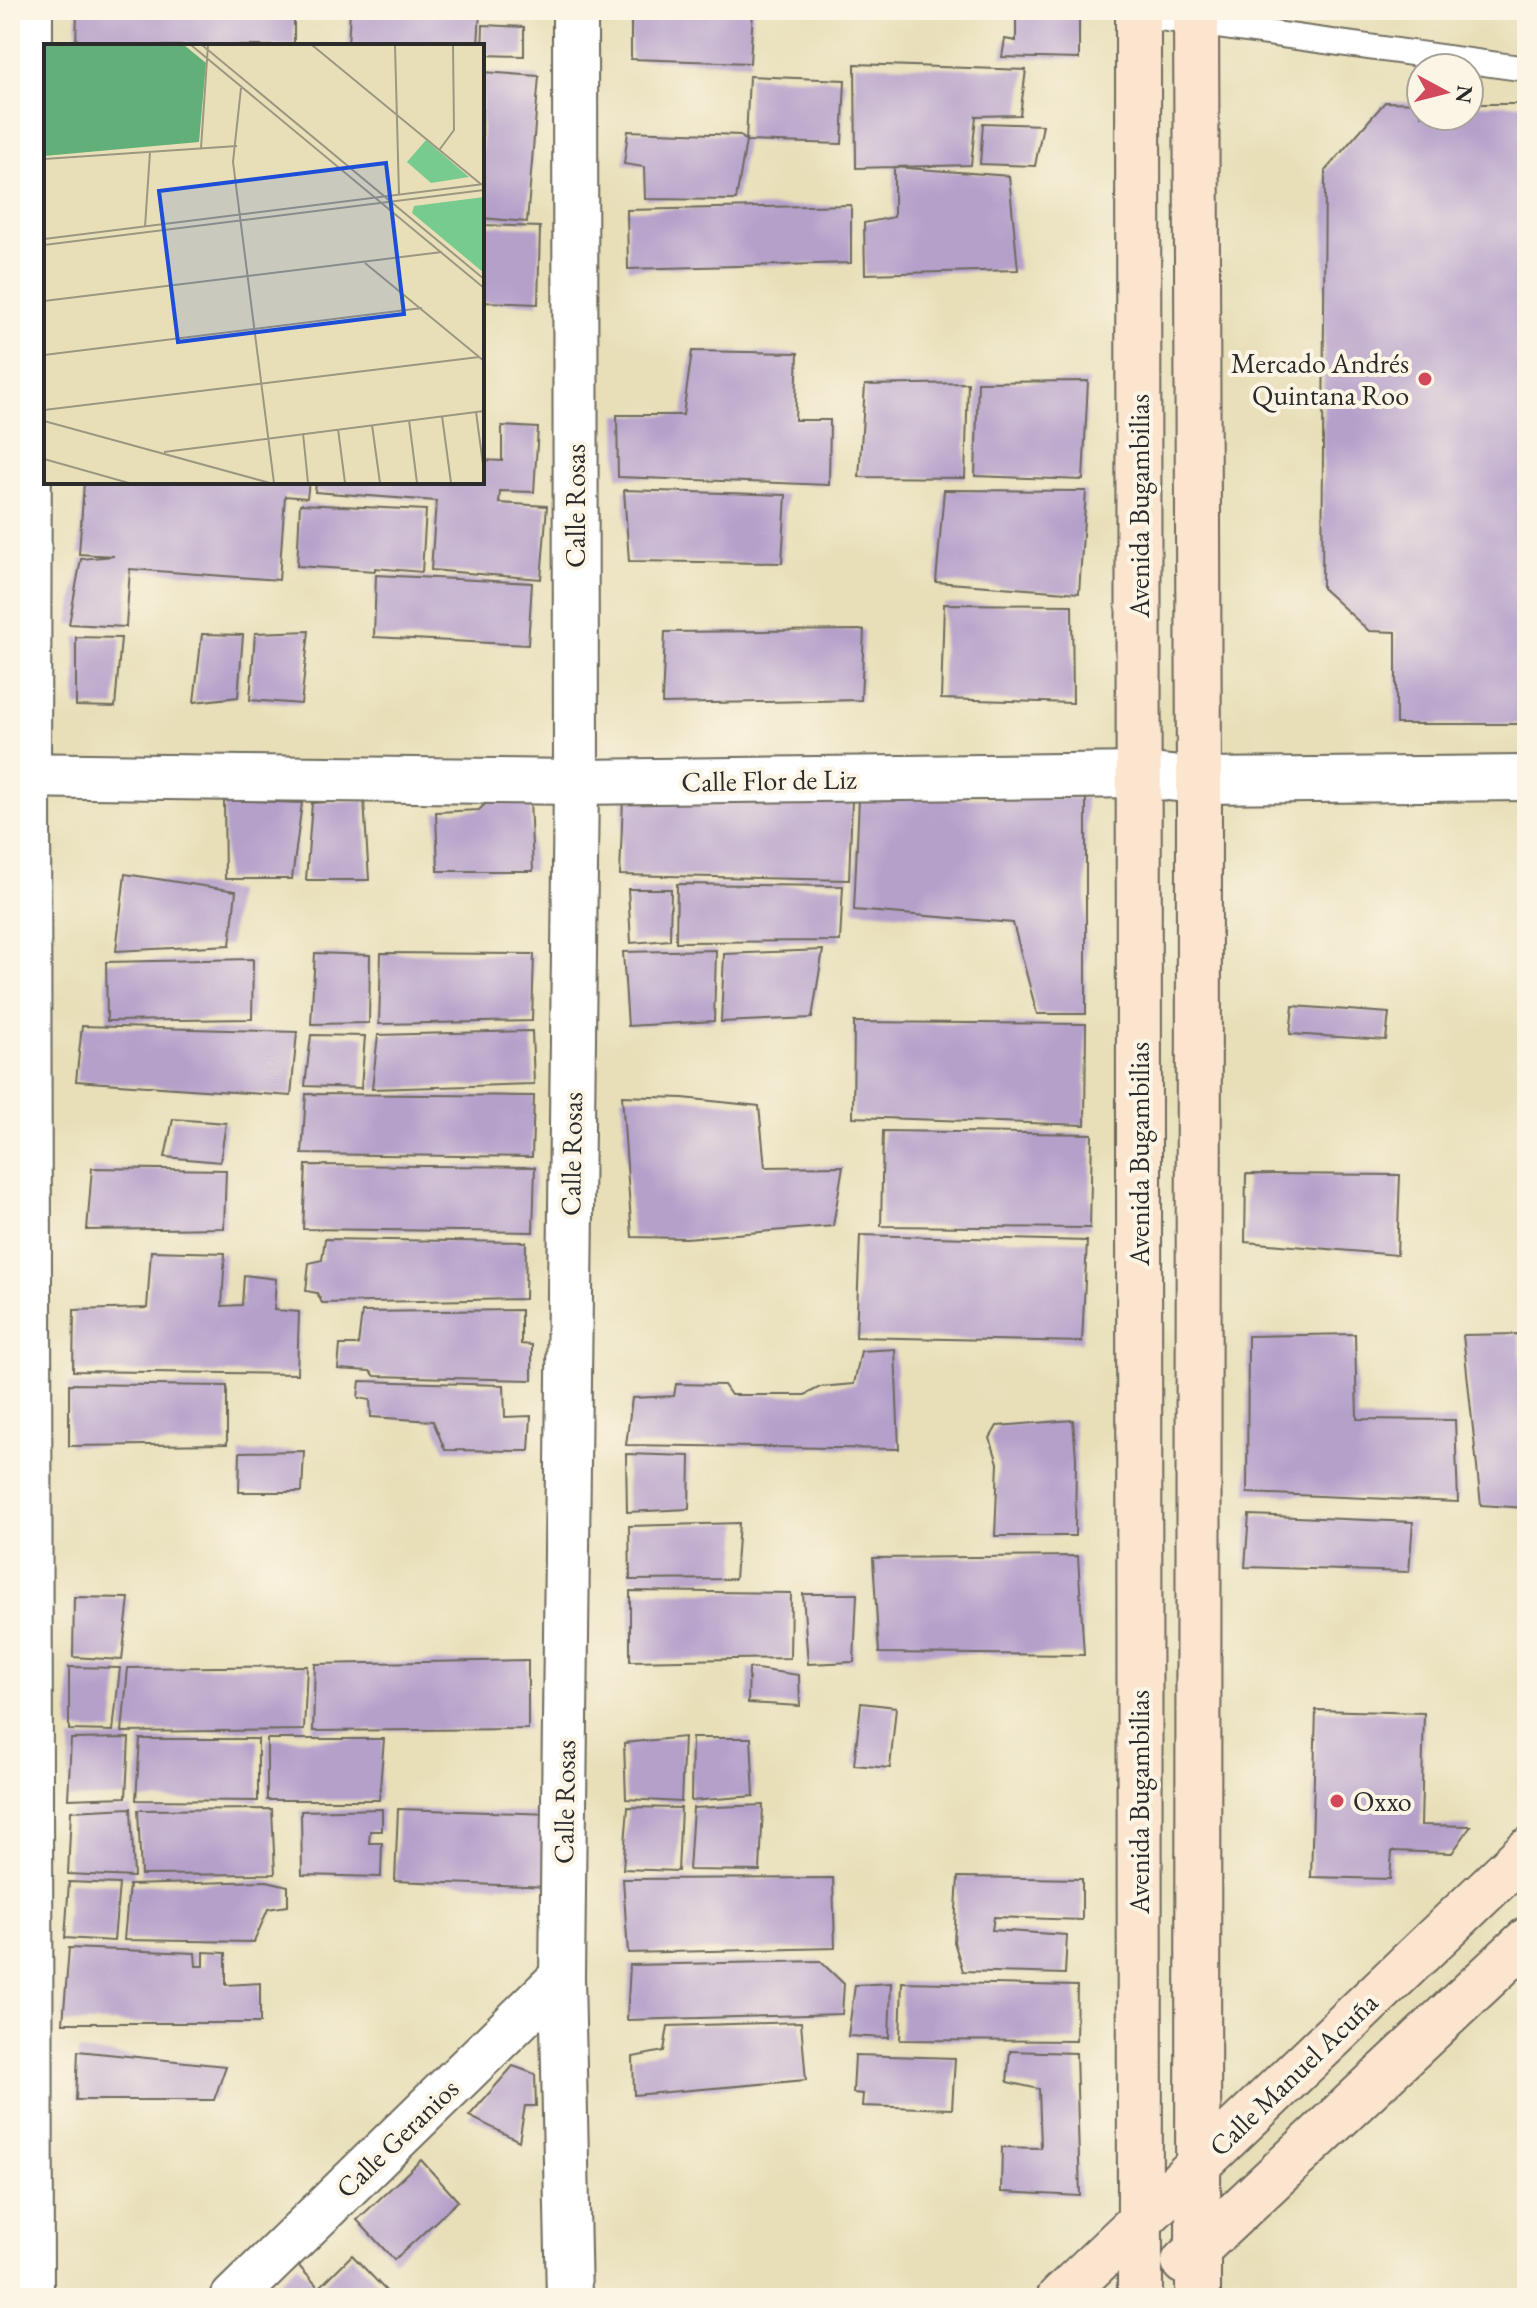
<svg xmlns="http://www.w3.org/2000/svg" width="1537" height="2308" font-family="'EB Garamond',serif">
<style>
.building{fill:#b5a0ca}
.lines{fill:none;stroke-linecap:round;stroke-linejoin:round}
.lane-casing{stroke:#6d6a5d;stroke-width:28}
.street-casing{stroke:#6d6a5d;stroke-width:48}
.secondary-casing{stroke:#6d6a5d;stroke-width:48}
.lane{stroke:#fff;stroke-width:24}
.street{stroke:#fff;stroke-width:44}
.secondary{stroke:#fbe5cf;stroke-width:44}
.poi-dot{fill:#d1495b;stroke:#fcf5e5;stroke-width:3}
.labels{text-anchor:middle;stroke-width:8;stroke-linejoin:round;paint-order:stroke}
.poi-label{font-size:28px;fill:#2b2b2b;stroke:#fcf5e5;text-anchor:end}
.street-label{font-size:28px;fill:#2b2b2b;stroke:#fcf5e5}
.inset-road{fill:none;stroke:#9c9780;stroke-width:2}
.view{fill:#1d4ed8;fill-opacity:0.15;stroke:#1d4ed8;stroke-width:4}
.inset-edge{fill:none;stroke:#2b2b2b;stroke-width:4}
</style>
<rect width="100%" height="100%" fill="#fcf5e5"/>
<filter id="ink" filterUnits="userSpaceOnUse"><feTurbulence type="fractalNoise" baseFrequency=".0125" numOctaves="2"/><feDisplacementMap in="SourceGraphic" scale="16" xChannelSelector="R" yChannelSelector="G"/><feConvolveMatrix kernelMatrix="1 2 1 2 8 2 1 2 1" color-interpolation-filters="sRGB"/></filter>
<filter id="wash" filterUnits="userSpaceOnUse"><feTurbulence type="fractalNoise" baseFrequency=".006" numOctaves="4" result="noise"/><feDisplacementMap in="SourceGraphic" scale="32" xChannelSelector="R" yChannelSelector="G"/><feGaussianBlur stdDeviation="1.8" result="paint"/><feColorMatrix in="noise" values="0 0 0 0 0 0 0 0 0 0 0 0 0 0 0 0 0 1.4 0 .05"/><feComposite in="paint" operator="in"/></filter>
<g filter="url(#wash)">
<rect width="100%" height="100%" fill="#e8dfb9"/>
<g id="blocks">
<!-- building -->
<g class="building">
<path d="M 77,10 L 294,10 L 294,46 L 76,46 Z"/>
<path d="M 350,10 L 446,10 L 480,12 L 478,46 L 348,46 Z"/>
<path d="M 490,10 L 536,10 L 535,16 L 489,12 Z"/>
<path d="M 631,10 L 753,10 L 750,63 L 631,59 Z"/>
<path d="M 1016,10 L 1079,10 L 1079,59 L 1002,57 L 1005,39 L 1016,41 Z"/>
<path d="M 483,25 L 524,27 L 524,56 L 482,55 Z"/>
<path d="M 855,64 L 1026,70 L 1020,115 L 976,116 L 971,165 L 894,167 L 1009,176 L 1018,270 L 865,274 L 864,223 L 894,217 L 894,167 L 856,168 Z"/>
<path d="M 482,72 L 539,76 L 527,222 L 482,218 Z"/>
<path d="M 749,76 L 845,80 L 842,144 L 746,141 Z"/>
<path d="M 1385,102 L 1421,103 L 1421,116 L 1469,116 L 1469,104 L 1527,104 L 1527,724 L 1396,724 L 1396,632 L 1369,631 L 1322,588 L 1325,171 Z"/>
<path d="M 983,123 L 1043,125 L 1035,166 L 980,164 Z"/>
<path d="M 628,131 L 740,135 L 746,141 L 736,200 L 645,199 L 644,167 L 624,164 Z"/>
<path d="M 851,205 L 851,263 L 628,269 L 627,210 Z"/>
<path d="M 482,225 L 540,227 L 538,304 L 482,302 Z"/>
<path d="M 692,351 L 798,353 L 795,420 L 830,420 L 829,485 L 618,477 L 617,415 L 683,415 Z"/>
<path d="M 1088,381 L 1083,480 L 975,476 L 978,382 Z"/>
<path d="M 968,383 L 965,478 L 859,477 L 865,385 Z"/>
<path d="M 502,426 L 538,428 L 534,492 L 500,491 L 499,503 L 547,506 L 541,579 L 431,570 L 436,501 L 315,492 L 316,482 L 482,482 L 482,460 L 502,461 Z"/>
<path d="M 84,482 L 309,482 L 307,498 L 285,496 L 279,580 L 130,569 L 126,627 L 69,624 L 81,559 L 114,556 L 79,554 Z"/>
<path d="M 624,490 L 786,495 L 782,563 L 629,561 Z"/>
<path d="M 944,490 L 1086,491 L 1079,593 L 936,582 Z"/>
<path d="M 300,504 L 426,510 L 422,572 L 375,568 L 375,571 L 297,566 Z"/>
<path d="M 376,575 L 532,583 L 528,645 L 374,637 Z"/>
<path d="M 944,604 L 1072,605 L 1073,703 L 941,699 Z"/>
<path d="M 864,630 L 861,700 L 662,704 L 665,632 Z"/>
<path d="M 309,631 L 301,704 L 250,700 L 255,633 Z"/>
<path d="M 202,634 L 243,635 L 238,697 L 194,702 Z"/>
<path d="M 76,637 L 121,638 L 115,707 L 76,706 Z"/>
<path d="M 530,798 L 533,871 L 438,871 L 436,812 L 479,810 L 490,799 Z"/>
<path d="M 1086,798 L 1086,1014 L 1037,1014 L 1013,923 L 854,910 L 859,799 Z"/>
<path d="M 623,799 L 852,799 L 849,880 L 620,875 Z"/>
<path d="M 224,800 L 302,803 L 292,879 L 225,879 Z"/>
<path d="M 364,800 L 369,880 L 306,880 L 312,803 Z"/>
<path d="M 125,874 L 236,891 L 230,945 L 116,951 Z"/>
<path d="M 677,884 L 843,886 L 840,941 L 676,942 Z"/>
<path d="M 628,889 L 671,889 L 670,940 L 631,943 Z"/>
<path d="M 716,950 L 714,1021 L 628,1026 L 623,952 Z"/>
<path d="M 823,950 L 812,1018 L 721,1022 L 724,954 Z"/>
<path d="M 315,953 L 370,955 L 369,1023 L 311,1024 Z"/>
<path d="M 381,953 L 534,954 L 532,1021 L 379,1024 Z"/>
<path d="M 253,959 L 252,1019 L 107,1021 L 106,962 Z"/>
<path d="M 1293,1006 L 1389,1013 L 1386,1040 L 1290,1034 Z"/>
<path d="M 854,1022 L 1086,1024 L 1085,1125 L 853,1117 Z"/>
<path d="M 82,1026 L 297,1032 L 291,1096 L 76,1081 Z"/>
<path d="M 532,1031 L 534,1084 L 372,1089 L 378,1035 Z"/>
<path d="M 311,1035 L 365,1036 L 361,1088 L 305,1086 Z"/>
<path d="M 306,1094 L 534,1096 L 532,1157 L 302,1154 Z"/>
<path d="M 622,1096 L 683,1098 L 759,1106 L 765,1167 L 843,1166 L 833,1226 L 686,1238 L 632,1237 Z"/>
<path d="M 173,1119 L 226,1123 L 220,1162 L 165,1157 Z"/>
<path d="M 883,1131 L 1092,1134 L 1090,1228 L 881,1226 Z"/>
<path d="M 306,1165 L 535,1167 L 533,1232 L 303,1229 Z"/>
<path d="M 92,1168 L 226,1170 L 224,1228 L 87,1230 Z"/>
<path d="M 1246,1174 L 1400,1175 L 1397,1255 L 1245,1242 Z"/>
<path d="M 860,1235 L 1087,1241 L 1082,1342 L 856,1337 Z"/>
<path d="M 325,1239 L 526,1242 L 525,1299 L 322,1303 L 317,1293 L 306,1291 L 309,1263 L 322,1260 Z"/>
<path d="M 151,1251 L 225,1253 L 222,1306 L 242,1305 L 244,1275 L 276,1279 L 274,1310 L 299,1312 L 297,1374 L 73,1371 L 74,1310 L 147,1308 Z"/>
<path d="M 521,1310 L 521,1344 L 532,1345 L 532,1380 L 375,1376 L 370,1371 L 338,1369 L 340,1345 L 358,1345 L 362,1312 Z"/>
<path d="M 1355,1334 L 1357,1419 L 1455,1420 L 1458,1502 L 1247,1493 L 1248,1336 Z"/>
<path d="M 1519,1334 L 1527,1453 L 1527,1508 L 1481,1505 L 1463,1335 Z"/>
<path d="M 895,1349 L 899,1449 L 626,1445 L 632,1398 L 674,1396 L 676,1384 L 724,1385 L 731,1395 L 805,1395 L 820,1387 L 854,1384 L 861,1351 Z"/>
<path d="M 360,1381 L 504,1385 L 505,1417 L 531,1416 L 529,1451 L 445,1450 L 433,1421 L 371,1417 L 370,1400 L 358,1398 Z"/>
<path d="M 69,1384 L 227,1386 L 227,1444 L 69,1446 Z"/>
<path d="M 1073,1420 L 1076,1458 L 1075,1536 L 995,1536 L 998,1463 L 990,1438 L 997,1426 Z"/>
<path d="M 304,1451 L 302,1492 L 239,1492 L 240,1452 Z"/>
<path d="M 626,1454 L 690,1456 L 689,1509 L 627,1512 Z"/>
<path d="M 1249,1515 L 1413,1522 L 1409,1572 L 1245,1567 Z"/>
<path d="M 739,1523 L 735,1579 L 630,1580 L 629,1526 Z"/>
<path d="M 1078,1556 L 1084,1655 L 879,1653 L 873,1558 Z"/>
<path d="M 630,1591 L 791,1593 L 790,1658 L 630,1661 Z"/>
<path d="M 803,1594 L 857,1594 L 854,1662 L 808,1664 Z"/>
<path d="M 74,1597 L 129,1598 L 122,1660 L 73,1657 Z"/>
<path d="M 528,1660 L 528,1729 L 313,1731 L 315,1664 Z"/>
<path d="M 307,1666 L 304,1730 L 122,1732 L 128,1668 Z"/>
<path d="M 69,1667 L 120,1668 L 113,1731 L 69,1730 Z"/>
<path d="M 749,1668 L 799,1675 L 800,1706 L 748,1703 Z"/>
<path d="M 861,1703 L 896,1707 L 890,1768 L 854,1765 Z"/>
<path d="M 1316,1710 L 1424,1713 L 1421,1825 L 1471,1826 L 1452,1853 L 1392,1851 L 1390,1879 L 1311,1877 Z"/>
<path d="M 684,1737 L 681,1802 L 626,1799 L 624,1743 Z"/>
<path d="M 129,1738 L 126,1797 L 68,1799 L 71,1739 Z"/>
<path d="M 692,1738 L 751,1738 L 754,1796 L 691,1801 Z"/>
<path d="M 140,1739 L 258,1739 L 258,1801 L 136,1800 Z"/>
<path d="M 267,1739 L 384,1739 L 379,1800 L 267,1800 Z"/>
<path d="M 763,1805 L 760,1871 L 689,1870 L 693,1808 Z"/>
<path d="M 628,1807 L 681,1808 L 678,1871 L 623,1869 Z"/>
<path d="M 131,1808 L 134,1877 L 68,1874 L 71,1811 Z"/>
<path d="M 272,1809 L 275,1874 L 141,1875 L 138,1810 Z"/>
<path d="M 382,1809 L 382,1831 L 370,1831 L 369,1843 L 382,1843 L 381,1877 L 302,1875 L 301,1811 Z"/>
<path d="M 398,1809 L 552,1814 L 550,1887 L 395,1881 Z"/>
<path d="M 958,1877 L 1082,1879 L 1082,1920 L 994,1917 L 992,1930 L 1067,1935 L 1065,1974 L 963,1971 L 954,1942 Z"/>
<path d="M 833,1878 L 835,1948 L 628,1953 L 623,1879 Z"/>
<path d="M 267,1881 L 288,1886 L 288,1906 L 268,1909 L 254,1942 L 124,1940 L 129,1885 Z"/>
<path d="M 69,1882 L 119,1884 L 114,1941 L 65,1938 Z"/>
<path d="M 69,1948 L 195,1953 L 196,1966 L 204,1966 L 204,1952 L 226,1953 L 226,1985 L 260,1983 L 260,2023 L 63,2023 Z"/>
<path d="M 820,1961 L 844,1984 L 842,2014 L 627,2020 L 630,1965 Z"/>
<path d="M 902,1982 L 1077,1986 L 1076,2041 L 900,2040 Z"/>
<path d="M 891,1983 L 889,2038 L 848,2036 L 855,1985 Z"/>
<path d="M 801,2022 L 806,2080 L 634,2095 L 633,2057 L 664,2051 L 668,2026 Z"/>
<path d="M 78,2051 L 226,2066 L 214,2100 L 76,2100 Z"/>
<path d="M 1010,2051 L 1076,2053 L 1080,2196 L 1001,2192 L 1002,2147 L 1041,2148 L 1039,2089 L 1007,2082 Z"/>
<path d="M 855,2055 L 955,2058 L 952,2109 L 862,2106 L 863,2094 L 853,2093 Z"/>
<path d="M 513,2066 L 535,2074 L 536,2106 L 525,2106 L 519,2141 L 469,2116 Z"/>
<path d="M 421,2160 L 458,2201 L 394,2260 L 357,2220 Z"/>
<path d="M 352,2255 L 391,2296 L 388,2298 L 262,2298 L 297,2264 L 319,2288 Z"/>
</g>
</g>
</g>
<g filter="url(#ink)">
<use href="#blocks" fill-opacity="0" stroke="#6d6a5d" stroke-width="2"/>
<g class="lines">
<defs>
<path id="lane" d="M 1138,15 L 1527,69"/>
<g id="street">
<path d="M 30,10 L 28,775 L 31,2298"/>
<path d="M 10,775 L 576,782 L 1139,775 L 1199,781 L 1527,778"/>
<path d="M 233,2298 L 562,1977"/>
<path d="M 569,2298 L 562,1977 L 576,782 L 575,10"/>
</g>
<g id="secondary">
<path d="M 1138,10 L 1140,2298"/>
<path d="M 1196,10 L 1199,781 L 1198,2298"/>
<path d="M 1184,2262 L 1527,1940"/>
<path d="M 1059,2298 L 1527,1851"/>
</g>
</defs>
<!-- lane casing -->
<use href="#lane" class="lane-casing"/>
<!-- street casing -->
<use href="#street" class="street-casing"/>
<!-- secondary casing -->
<use href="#secondary" class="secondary-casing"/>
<!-- lane -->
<use href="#lane" class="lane"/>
<!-- street -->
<use href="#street" class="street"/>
<!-- secondary -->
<use href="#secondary" class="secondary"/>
</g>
</g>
<!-- markers -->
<g class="poi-dot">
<circle cx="1425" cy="379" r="8"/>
<circle cx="1337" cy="1801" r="8"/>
</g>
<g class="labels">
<!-- poi labels -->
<g class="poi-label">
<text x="1409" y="373">Mercado Andrés<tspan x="1409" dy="32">Quintana Roo</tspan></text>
<text x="1353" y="1811" text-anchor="start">Oxxo</text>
</g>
<!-- street labels -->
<g class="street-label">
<text transform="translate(575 506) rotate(-90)" y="10">Calle Rosas</text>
<text transform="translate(1139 506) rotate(-90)" y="10">Avenida Bugambilias</text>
<text transform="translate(769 780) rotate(-1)" y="10">Calle Flor de Liz</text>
<text transform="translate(571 1154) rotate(-89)" y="10">Calle Rosas</text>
<text transform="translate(1139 1154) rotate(-90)" y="10">Avenida Bugambilias</text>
<text transform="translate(564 1802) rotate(-89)" y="10">Calle Rosas</text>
<text transform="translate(1139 1802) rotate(-90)" y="10">Avenida Bugambilias</text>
<text transform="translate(1293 2074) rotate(-44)" y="10">Calle Manuel Acuña</text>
<text transform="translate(397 2138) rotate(-44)" y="10">Calle Geranios</text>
</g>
</g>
<!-- overview -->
<g transform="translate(44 44)">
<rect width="440" height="440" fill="#e8dfb9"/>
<path d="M 382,96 L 425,133 L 387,139 L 363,118 Z" fill="#78cb8e"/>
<path d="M 0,1 L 140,1 L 162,19 L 155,98 L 0,112 Z" fill="#62af79"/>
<path d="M 440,153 L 440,229 L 368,169 L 370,162 Z" fill="#78cb8e"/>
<path class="inset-road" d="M 147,1 L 440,244M 158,1 L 440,235M 268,1 L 438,141M 351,1 L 355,151M 197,44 L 189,118 L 230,439M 157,104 L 164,1M 396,105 L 410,86 L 409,1M 0,115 L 193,102M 101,183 L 106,108M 0,195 L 440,140M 0,201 L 440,146M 321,219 L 440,317M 0,257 L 398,208M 0,311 L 378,264M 0,366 L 435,313M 432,368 L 440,428M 398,372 L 407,439M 365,376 L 373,439M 0,377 L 226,439M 328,381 L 336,439M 294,385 L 301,439M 259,389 L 264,439M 120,408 L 440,367M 0,415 L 85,439"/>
<path class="view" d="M 342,119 L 360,270 L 134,298 L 115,147 Z"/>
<rect width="440" height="440" class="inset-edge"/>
</g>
<!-- margin -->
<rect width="1537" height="2308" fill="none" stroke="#fcf5e5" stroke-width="40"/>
<!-- north arrow -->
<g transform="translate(1445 92) rotate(97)"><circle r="38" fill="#fcf5e5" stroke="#a8a49b" stroke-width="2"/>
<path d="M0-6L14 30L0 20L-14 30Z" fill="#d1495b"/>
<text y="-12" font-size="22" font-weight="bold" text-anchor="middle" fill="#2b2b2b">N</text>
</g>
</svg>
